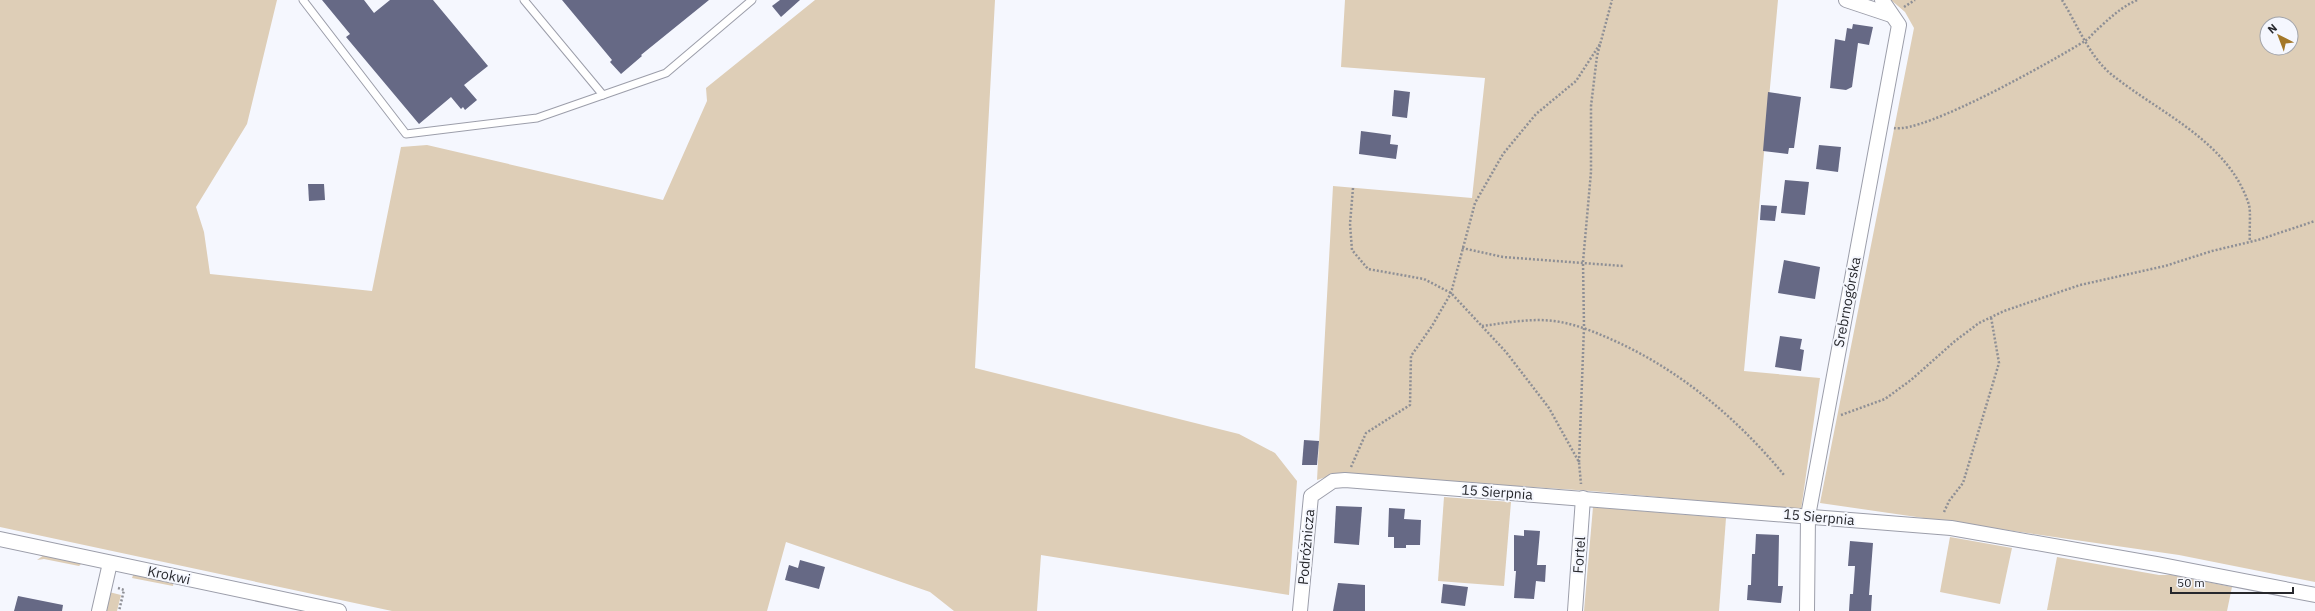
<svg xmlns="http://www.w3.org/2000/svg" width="2315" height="611" font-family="'IBM Plex Sans',sans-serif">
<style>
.green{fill:#deceb7;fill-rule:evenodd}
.building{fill:#666985}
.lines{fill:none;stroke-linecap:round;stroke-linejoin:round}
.service-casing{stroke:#9c9eaa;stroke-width:9}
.minor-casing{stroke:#9c9eaa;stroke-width:16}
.path{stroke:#8e8f95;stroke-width:2.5;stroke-dasharray:2 2;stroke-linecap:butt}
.service{stroke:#fff;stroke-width:7}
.minor{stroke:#fff;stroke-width:14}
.labels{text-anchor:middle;stroke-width:4;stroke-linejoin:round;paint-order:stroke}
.street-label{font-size:14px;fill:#26272c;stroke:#f5f7fe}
</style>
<rect width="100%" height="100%" fill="#f5f7fe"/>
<!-- green -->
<g class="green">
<path d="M 0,0 L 277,0 L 247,124 L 196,207 L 204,232 L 210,274 L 372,291 L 401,147 L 427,145 L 663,200 L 707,101 L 706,88 L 815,0 L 995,0 L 975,368 L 1239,434 L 1275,453 L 1297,481 L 1289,595 L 1041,555 L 1037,611 L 954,611 L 930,592 L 786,542 L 767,611 L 392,611 L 0,527 Z"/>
<path d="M 1345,0 L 1778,0 L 1744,371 L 1820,378 L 1801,510 L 1591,491 L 1335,474 L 1317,480 L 1333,186 L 1472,198 L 1485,78 L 1341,67 Z"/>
<path d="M 1891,0 L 2315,0 L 2315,582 L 2179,555 L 1820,503 L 1914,28 L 1905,12 ZM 2267,24 L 2291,24 L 2291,48 L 2267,48 Z"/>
<path d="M 1444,497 L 1511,502 L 1504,586 L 1438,581 Z"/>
<path d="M 1593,507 L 1726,518 L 1719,611 L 1584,611 Z"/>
<path d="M 1950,537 L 2012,548 L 2000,604 L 1940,592 Z"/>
<path d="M 44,555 L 82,563 L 79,566 L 44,559 L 37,560 Z"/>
<path d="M 2057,557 L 2159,575 L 2172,575 L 2232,587 L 2227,611 L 2047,610 Z"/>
<path d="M 134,573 L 174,581 L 173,586 L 132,578 Z"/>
<path d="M 109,592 L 121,595 L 117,611 L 105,611 Z"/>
</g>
<!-- building -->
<g class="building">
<path d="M 322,0 L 364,0 L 374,13 L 390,0 L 433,0 L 488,66 L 464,85 L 477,100 L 465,110 L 463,107 L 461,109 L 451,97 L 419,124 L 346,37 L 350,34 Z"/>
<path d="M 562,0 L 709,0 L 641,55 L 642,56 L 621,74 L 610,62 L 612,60 Z"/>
<path d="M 780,0 L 800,0 L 781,17 L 772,6 Z"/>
<path d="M 1853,24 L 1873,27 L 1869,45 L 1858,43 L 1852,87 L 1846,90 L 1830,88 L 1835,39 L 1845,41 L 1847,28 L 1852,29 Z"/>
<path d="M 1394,90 L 1410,92 L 1407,118 L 1392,116 Z"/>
<path d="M 1768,92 L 1801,97 L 1794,148 L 1789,148 L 1788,154 L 1763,151 Z"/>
<path d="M 1361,131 L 1391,135 L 1390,144 L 1398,145 L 1396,159 L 1359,154 Z"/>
<path d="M 1819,145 L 1841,147 L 1838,172 L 1816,169 Z"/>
<path d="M 1785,180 L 1809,182 L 1805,215 L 1781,213 Z"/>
<path d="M 308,184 L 324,184 L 325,200 L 309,201 Z"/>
<path d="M 1761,205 L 1777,206 L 1775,221 L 1760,220 Z"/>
<path d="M 1784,260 L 1820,267 L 1815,299 L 1778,293 Z"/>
<path d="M 1780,336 L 1802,339 L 1800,349 L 1804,350 L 1801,371 L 1775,367 Z"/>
<path d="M 1304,440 L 1319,441 L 1317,465 L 1302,465 Z"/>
<path d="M 1336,506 L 1362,507 L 1359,545 L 1334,543 Z"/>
<path d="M 1389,508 L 1405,509 L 1404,519 L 1421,520 L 1420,545 L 1406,545 L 1406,548 L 1394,548 L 1394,537 L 1388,537 Z"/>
<path d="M 1524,530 L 1540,531 L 1537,565 L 1546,565 L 1545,582 L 1536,581 L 1534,599 L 1514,598 L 1516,571 L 1514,571 L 1514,535 L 1524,536 Z"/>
<path d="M 1756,534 L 1779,535 L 1778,586 L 1783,586 L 1781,603 L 1747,600 L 1748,585 L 1751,585 L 1752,554 L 1755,554 Z"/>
<path d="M 1850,541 L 1873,543 L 1869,595 L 1872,595 L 1871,611 L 1849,611 L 1850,594 L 1853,594 L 1855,566 L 1848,566 Z"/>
<path d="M 800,560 L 825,567 L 819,589 L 785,580 L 789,565 L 798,568 Z"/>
<path d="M 1338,583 L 1365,585 L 1365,611 L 1333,611 Z"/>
<path d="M 1443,584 L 1468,587 L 1465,606 L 1441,603 Z"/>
<path d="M 18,596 L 63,605 L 62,611 L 14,611 Z"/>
</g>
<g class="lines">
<defs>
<g id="service">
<path d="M 303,0 L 406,134 L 537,118 L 603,95"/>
<path d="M 524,0 L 603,95 L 666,73 L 752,0"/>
</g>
<g id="minor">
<path d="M 1846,0 L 1891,15"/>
<path d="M 0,539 L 339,611"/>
<path d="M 99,611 L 110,563"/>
<path d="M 1300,611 L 1311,496 L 1333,481 L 1345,480 L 1951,528 L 2156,564 L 2315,595"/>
<path d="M 1575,611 L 1583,498"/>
<path d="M 1807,611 L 1808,516 L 1899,25 L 1882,0"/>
</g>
</defs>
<!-- service casing -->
<use href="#service" class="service-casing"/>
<!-- minor casing -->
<use href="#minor" class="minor-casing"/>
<!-- path -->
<g class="path">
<path d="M 2062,0 C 2077,24 2089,56 2111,74 C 2159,113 2229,141 2249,205 C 2251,212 2249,232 2250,242"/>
<path d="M 1904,7 L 1915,0"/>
<path d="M 1894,128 C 1924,134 2054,60 2085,41 C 2090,38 2095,31 2100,27 C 2112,16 2122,7 2137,0"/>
<path d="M 1353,188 L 1350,224 L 1352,250 L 1368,269 L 1424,279 L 1451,293 L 1506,352 L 1549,408 L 1579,462 L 1581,484"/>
<path d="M 1462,248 L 1503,257 L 1623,266"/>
<path d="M 1482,326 C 1505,323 1531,318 1554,321 C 1576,324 1595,332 1615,341 C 1681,371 1738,419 1784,475"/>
<path d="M 1841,415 L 1885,399 L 1911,380 L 1955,341 L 1979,323 L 2004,311 L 2080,285 L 2165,266 L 2212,251 L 2258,240 L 2315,221"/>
<path d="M 1579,462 L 1584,327 L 1583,262 L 1591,172 L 1591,106 L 1597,56 L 1612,0"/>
<path d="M 1351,467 L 1366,433 L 1410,405 L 1411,356 L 1432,326 L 1451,293 L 1475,203 L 1503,154 L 1536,114 L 1576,81 L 1600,44"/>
<path d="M 1944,512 L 1949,501 L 1963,483 L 1999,363 L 1991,317"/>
<path d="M 118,588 L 124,590 L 119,611"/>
</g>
<!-- service -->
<use href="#service" class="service"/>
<!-- minor -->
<use href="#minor" class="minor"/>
</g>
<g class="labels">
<!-- street labels -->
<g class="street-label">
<text transform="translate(1847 302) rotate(-79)" y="5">Srebrnogórska</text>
<text transform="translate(1497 492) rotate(4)" y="5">15 Sierpnia</text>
<text transform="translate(1819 517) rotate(5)" y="5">15 Sierpnia</text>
<text transform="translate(1306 547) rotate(-85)" y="5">Podróżnicza</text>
<text transform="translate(1579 555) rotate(-86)" y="5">Fortel</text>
<text transform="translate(169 575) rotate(12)" y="5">Krokwi</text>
</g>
</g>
<!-- north arrow -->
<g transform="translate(2279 36) rotate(318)"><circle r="19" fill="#f5f7fe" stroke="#a2a4aa"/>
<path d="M0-3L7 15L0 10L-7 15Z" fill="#a37728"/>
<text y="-6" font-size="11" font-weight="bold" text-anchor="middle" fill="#26272c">N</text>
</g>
<!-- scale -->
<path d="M2171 587v6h122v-6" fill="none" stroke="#26272c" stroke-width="2"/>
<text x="2177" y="587" font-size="12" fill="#26272c" stroke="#f5f7fe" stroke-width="3" paint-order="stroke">50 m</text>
</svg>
